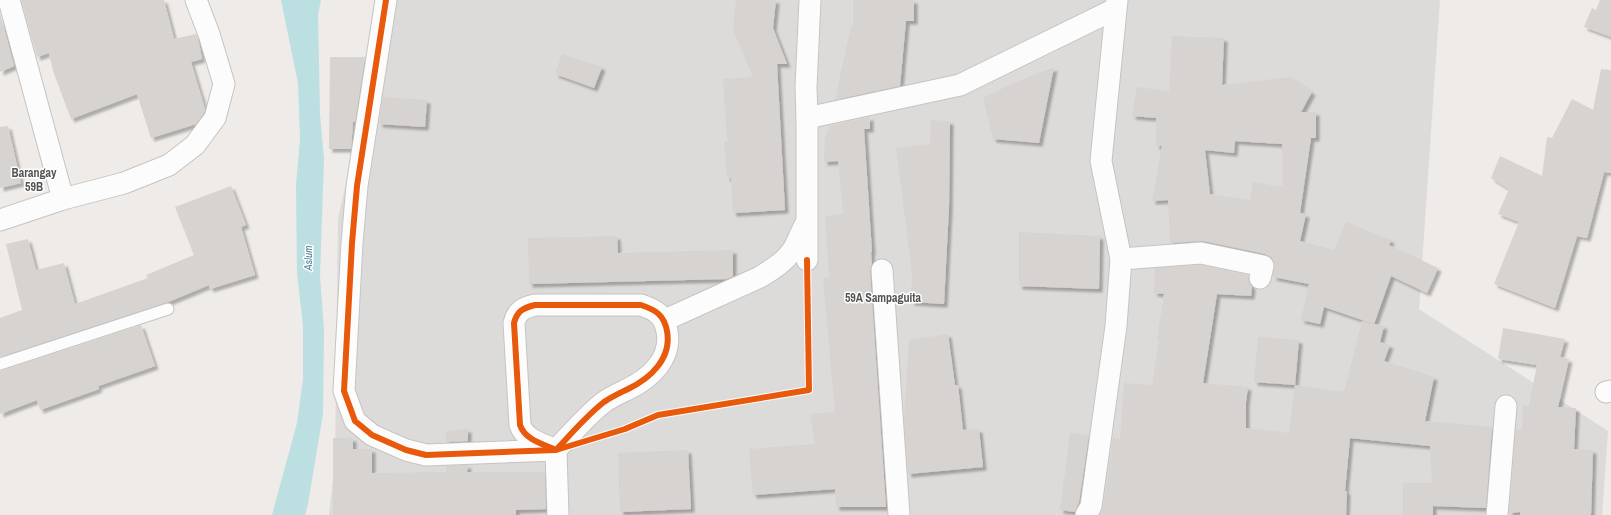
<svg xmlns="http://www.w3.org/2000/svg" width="1611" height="515" font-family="'Archivo Narrow',sans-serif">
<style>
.residential{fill:#dddbda}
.water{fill:#bcdfe1}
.building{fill:#d6d3d1;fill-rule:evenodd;filter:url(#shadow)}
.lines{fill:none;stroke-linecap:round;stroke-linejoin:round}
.lane-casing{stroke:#c5c4c3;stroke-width:13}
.street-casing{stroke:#c5c4c3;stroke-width:23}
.lane{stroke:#fcfcfc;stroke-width:11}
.street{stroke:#fcfcfc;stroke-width:21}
.cycleway-casing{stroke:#fff;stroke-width:8}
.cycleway{stroke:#e8590c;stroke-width:6}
.labels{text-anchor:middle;stroke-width:3;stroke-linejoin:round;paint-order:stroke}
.water-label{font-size:11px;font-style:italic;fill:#427b99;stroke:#fff}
.quarter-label{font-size:12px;font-weight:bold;fill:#535353;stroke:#fff}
</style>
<defs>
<filter id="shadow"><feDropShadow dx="3.5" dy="3.5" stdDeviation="1" flood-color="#0004"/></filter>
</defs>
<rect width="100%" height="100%" fill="#eeebe8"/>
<!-- residential -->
<path class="residential" d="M 388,0 L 1440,0 L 1419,309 L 1608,431 L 1602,515 L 329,515 L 335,460 L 338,218 Z"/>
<!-- water -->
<path class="water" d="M 281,0 L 321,0 L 318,14 L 320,115 L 324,159 L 320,276 L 324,331 L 323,414 L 308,504 L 305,515 L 272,515 L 297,423 L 303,379 L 303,326 L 297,272 L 296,185 L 300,139 L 298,83 Z"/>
<!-- building -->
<g class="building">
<path d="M 21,0 L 164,0 L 174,39 L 196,34 L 198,38 L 202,59 L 191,62 L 205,109 L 204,113 L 196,124 L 151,138 L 137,94 L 71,119 L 53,71 L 49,53 L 37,57 Z"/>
<path d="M 736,0 L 776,0 L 773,28 L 787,64 L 777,64 L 785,210 L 733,213 L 731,178 L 727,178 L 724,142 L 727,142 L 723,79 L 753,77 L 733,29 Z"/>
<path d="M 853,0 L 914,0 L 914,21 L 906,21 L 900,86 L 835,100 L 851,26 L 853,26 Z"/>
<path d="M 1600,0 L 1611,0 L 1611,37 L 1584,27 L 1592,8 L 1596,10 Z"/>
<path d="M 0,13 L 14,66 L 0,72 Z"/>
<path d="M 1172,36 L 1224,38 L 1222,85 L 1291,77 L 1312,92 L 1301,112 L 1316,112 L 1316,138 L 1311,138 L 1300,213 L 1306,214 L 1300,241 L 1334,250 L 1346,222 L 1391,240 L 1389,245 L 1438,268 L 1427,293 L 1391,276 L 1374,324 L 1324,307 L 1320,324 L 1301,320 L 1309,284 L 1273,277 L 1275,263 L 1271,257 L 1265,254 L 1203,241 L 1170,243 L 1168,200 L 1152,201 L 1162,146 L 1156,146 L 1156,118 L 1132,116 L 1137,87 L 1169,91 ZM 1235,141 L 1282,144 L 1283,187 L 1253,182 L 1250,200 L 1210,194 L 1205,150 L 1234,153 Z"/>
<path d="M 562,54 L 602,67 L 594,88 L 555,74 Z"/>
<path d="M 330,57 L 365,57 L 355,122 L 353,122 L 351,149 L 329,149 Z"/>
<path d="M 1054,67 L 1039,143 L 993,139 L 983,98 L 1013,83 Z"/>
<path d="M 1601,69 L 1611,70 L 1611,173 L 1604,172 L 1587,238 L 1577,236 L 1555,308 L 1494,284 L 1519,222 L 1498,214 L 1509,189 L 1491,178 L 1500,156 L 1542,176 L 1547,137 L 1552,138 L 1572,99 L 1593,110 Z"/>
<path d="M 383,97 L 427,100 L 425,127 L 379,124 Z"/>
<path d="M 870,117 L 870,129 L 864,129 L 872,252 L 871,252 L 872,264 L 870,271 L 886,507 L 836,507 L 835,489 L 753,495 L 749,449 L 815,444 L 810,414 L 835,412 L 823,278 L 829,277 L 825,216 L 843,214 L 838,161 L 824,162 L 825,135 L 827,135 L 829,126 Z"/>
<path d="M 931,120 L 950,121 L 949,207 L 944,304 L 911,302 L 912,273 L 896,148 L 930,144 Z"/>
<path d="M 8,126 L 21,183 L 0,188 L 0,127 Z"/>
<path d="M 231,186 L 246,225 L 241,227 L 255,275 L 210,289 L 209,285 L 168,302 L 0,357 L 0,318 L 22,310 L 6,244 L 28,239 L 36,270 L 64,263 L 75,304 L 148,278 L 146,275 L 194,255 L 175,207 Z"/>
<path d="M 1019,232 L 1100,236 L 1099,289 L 1019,286 Z"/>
<path d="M 617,236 L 618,253 L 733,250 L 733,276 L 727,279 L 529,284 L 528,238 Z"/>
<path d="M 1200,265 L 1248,275 L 1249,282 L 1252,287 L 1251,296 L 1217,294 L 1203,383 L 1248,387 L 1246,402 L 1246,428 L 1289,433 L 1295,385 L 1344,392 L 1362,321 L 1384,326 L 1380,342 L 1390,345 L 1384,361 L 1434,377 L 1425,421 L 1492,427 L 1486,508 L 1433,506 L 1433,515 L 1403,515 L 1403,483 L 1432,483 L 1430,446 L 1350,438 L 1345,491 L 1347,491 L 1346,515 L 1100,515 L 1103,508 L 1113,438 L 1120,439 L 1124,383 L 1152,385 L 1159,340 L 1157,339 L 1164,294 L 1154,293 L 1155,268 Z"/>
<path d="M 141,325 L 155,366 L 98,386 L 99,389 L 40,410 L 37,400 L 0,414 L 0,371 Z"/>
<path d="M 1503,328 L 1565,339 L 1560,357 L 1569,359 L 1558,407 L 1576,408 L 1574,449 L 1593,450 L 1591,515 L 1520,515 L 1520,512 L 1509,513 L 1516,429 L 1522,430 L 1523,405 L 1529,406 L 1537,365 L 1498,359 Z"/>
<path d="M 948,334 L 955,385 L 958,385 L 963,430 L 979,429 L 983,467 L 908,474 L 904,419 L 909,340 Z"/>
<path d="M 1258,337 L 1299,340 L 1295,385 L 1254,382 Z"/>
<path d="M 468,429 L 468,441 L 446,442 L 446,431 Z"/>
<path d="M 1070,433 L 1089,435 L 1079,502 L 1075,512 L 1060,510 Z"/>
<path d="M 333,438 L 353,438 L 353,449 L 372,449 L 372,473 L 446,472 L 446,466 L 468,465 L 467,472 L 545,472 L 546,509 L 516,510 L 516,515 L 333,515 Z"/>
<path d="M 688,450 L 691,509 L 620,512 L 618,453 Z"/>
</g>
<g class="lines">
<defs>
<path id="lane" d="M 0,364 L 168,309"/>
<g id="street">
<path d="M 9,0 L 63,199"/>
<path d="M 386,0 L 357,186 L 352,243 L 344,391 L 355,421 L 372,435 L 406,450 L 426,455 L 556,450 C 571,434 586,416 604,402 C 611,397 620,393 628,389 C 651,378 672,358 667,331 C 664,315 656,310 641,305 L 535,305 C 523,308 517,311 514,323 L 520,425 C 525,440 543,444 556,450"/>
<path d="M 807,118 L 960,85 L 1115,9"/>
<path d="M 0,220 L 63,199 L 124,183 L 169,165 L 195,145 L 215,118 L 224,84 L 209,34 L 196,0"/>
<path d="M 1121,259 L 1201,253 L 1263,266 L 1260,278"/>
<path d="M 807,260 L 807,118 L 806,87 L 810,0"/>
<path d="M 882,270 L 899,515"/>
<path d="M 665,320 L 760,277 C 773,269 786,261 794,248 C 798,241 801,232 805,225"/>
<path d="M 1606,392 L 1611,391"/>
<path d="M 556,450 L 558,515"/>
<path d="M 1086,515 L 1091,506 L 1116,326 L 1121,259 L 1101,161 L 1117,0"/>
<path d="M 1497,515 L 1506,406"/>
</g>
</defs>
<!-- lane casing -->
<use href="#lane" class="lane-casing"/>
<!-- street casing -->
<use href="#street" class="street-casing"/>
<!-- lane -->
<use href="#lane" class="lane"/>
<!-- street -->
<use href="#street" class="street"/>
<defs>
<g id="cycleway">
<path d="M 386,0 L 357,186 L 352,243 L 344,391 L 355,421 L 372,435 L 406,450 L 426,455 L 556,450 L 625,429 L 658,415 L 809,390 L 807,260"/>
<path d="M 535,305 L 641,305 C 656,310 664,315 667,331 C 672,358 651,378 628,389 C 620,393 611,397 604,402 C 586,416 571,434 556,450 C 543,444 525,440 520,425 L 514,323 C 517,311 523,308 535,305 Z"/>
</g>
</defs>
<!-- cycleway casing -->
<use href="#cycleway" class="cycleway-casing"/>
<!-- cycleway -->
<use href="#cycleway" class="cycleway"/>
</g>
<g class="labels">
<!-- water labels -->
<g class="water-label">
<text transform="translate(308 258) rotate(-89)" y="4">Aslum</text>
</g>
<!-- quarter labels -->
<g class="quarter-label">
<text x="34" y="177">Barangay<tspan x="34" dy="14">59B</tspan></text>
<text x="883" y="302">59A Sampaguita</text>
</g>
</g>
</svg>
